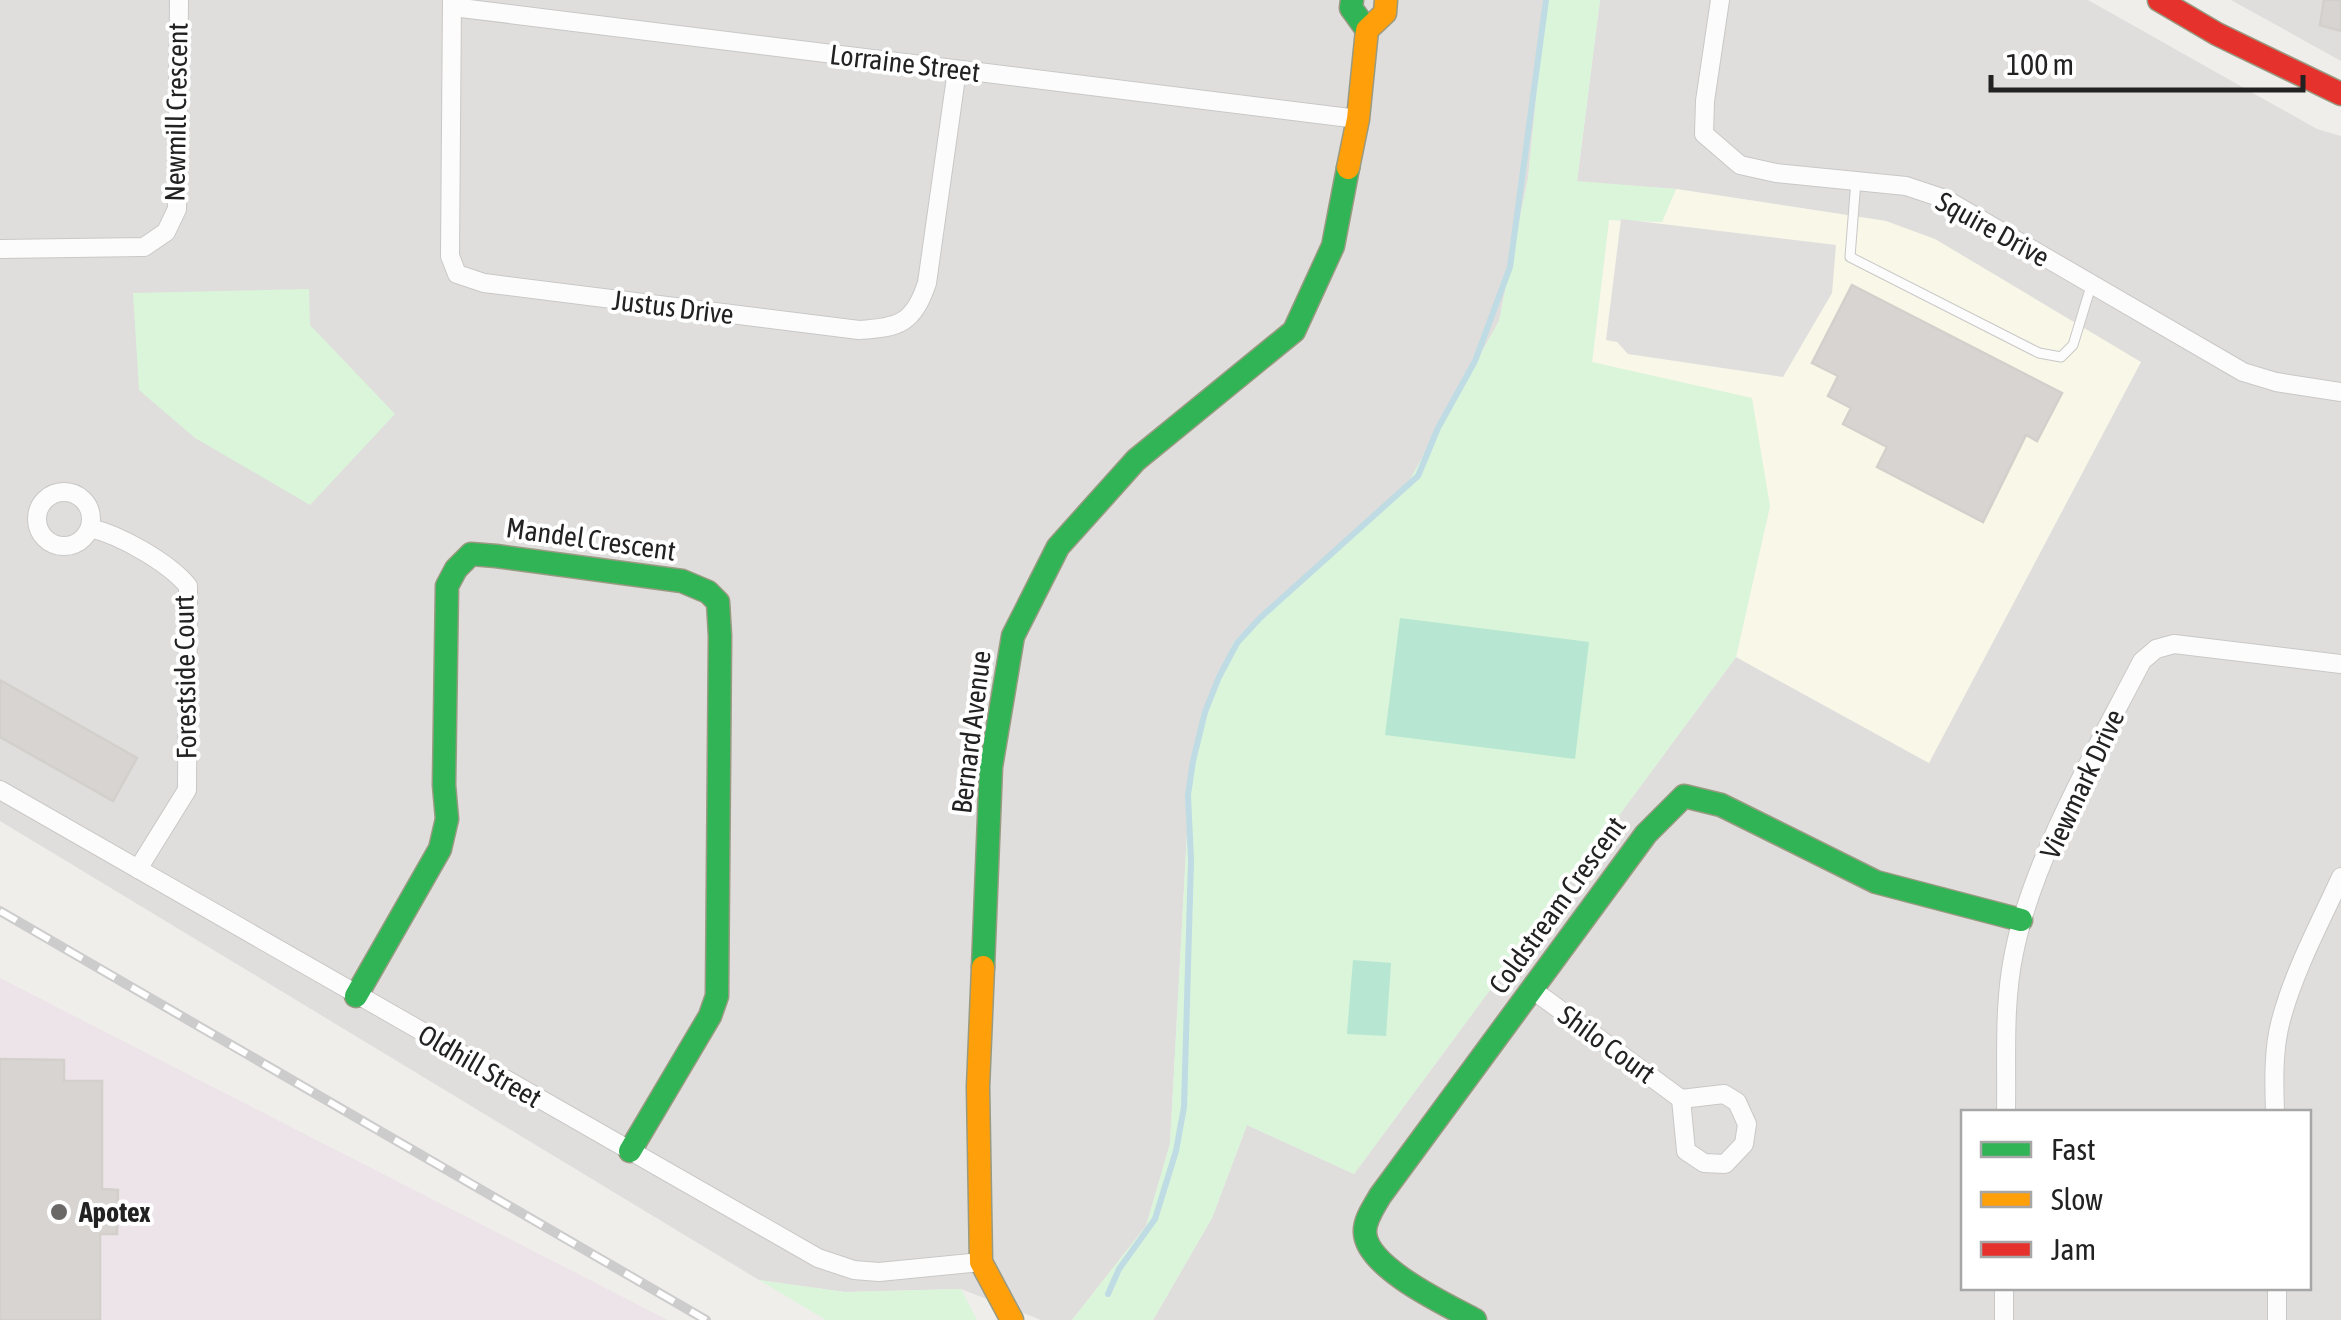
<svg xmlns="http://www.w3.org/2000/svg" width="2341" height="1320" font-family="'Asap Condensed',sans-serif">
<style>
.residential{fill:#dfdedc;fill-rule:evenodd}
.industrial{fill:#ede4e9}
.education{fill:#f8f7e8}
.park{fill:#daf5da}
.pitch{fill:#b7e6d2}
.parking{fill:#e0dfde}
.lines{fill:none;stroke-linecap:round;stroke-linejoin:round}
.stream{stroke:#bfdbe3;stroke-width:6}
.building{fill:#d7d4d2;stroke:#d3d0cc;stroke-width:2.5}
.lane-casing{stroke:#c9c8c7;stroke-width:11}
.street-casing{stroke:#c9c8c7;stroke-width:20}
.fast-casing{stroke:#999a82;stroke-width:25}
.slow-casing{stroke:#999a82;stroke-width:25}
.jam-casing{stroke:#999a82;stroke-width:25}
.lane{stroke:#fdfcfc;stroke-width:9}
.street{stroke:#fdfcfc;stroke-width:18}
.fast{stroke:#30b455;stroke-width:22}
.slow{stroke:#ff9f0a;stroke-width:22}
.jam{stroke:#e5322d;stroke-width:22}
.rail-casing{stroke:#ccc;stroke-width:10}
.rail{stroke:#fff;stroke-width:6;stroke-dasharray:19;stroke-linecap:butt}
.poi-dot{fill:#6a6968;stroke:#fff;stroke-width:4}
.labels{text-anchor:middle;stroke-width:8;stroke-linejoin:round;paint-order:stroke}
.street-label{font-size:28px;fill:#222;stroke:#fff}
.poi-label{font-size:28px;font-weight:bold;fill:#222;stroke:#fff;text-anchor:start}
</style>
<rect width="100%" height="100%" fill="#f0eeeb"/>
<!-- residential -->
<g class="residential">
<path d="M 0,0 L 1546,0 L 1528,178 L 1499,321 L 1404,491 L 1307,573 L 1233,643 L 1191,760 L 1170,1144 L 1146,1226 L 1072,1320 L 1041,1320 L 961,1289 L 845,1292 L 759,1280 L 0,821 Z"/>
<path d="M 1600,0 L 2088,0 L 2317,129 L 2341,136 L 2341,1320 L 1153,1320 L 1212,1218 L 1247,1125 L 1354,1174 L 1736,657 L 1929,763 L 1886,221 L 1676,189 L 1577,182 ZM 1964,1112 L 2308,1112 L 2308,1288 L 1964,1288 Z"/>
<path d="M 2231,0 L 2341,0 L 2341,61 Z"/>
</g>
<!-- industrial -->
<path class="industrial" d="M 0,978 L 668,1320 L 0,1320 Z"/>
<!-- education -->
<path class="education" d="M 1676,189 L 1886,221 L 1935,239 L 2141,362 L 1929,763 L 1736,657 L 1770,506 L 1592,363 L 1609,220 L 1662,222 Z"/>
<!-- park -->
<g class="park">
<path d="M 1546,0 L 1600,0 L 1577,181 L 1676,189 L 1662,222 L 1609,220 L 1592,362 L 1752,398 L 1770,506 L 1736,657 L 1354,1174 L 1247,1125 L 1212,1218 L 1153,1320 L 1072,1320 L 1146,1226 L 1170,1144 L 1191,760 L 1233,643 L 1307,573 L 1404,490 L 1499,321 L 1528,178 Z"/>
<path d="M 309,289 L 310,325 L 395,414 L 310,505 L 195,438 L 139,390 L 133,293 Z"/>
<path d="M 759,1280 L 845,1292 L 961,1289 L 977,1320 L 826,1320 Z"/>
</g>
<!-- pitch -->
<g class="pitch">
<path d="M 1400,618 L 1589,642 L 1575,759 L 1385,735 Z"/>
<path d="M 1353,960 L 1391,963 L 1386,1036 L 1347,1034 Z"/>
</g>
<!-- parking -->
<path class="parking" d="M 1621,219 L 1836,245 L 1832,293 L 1783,377 L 1628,354 L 1617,342 L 1606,340 Z"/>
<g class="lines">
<!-- stream -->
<path class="stream" d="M 1108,1294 L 1119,1269 L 1155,1219 L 1176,1151 L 1184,1107 L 1191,861 L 1188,795 L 1193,761 L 1205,712 L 1219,677 L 1237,643 L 1260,618 L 1418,476 L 1438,428 L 1475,361 L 1510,267 L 1546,0"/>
</g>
<!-- building -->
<g class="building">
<path d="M 2324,0 L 2341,0 L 2341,31 L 2320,25 Z"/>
<path d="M 1852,285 L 2062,393 L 2037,441 L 2026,435 L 1983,522 L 1877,467 L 1887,447 L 1843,424 L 1851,408 L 1828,396 L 1838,376 L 1812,363 Z"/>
<path d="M 0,680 L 137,758 L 113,801 L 0,737 Z"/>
<path d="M 0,1059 L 64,1060 L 64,1081 L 102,1081 L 102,1189 L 118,1190 L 117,1234 L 100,1234 L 100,1320 L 0,1320 Z"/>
</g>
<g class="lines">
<defs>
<path id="lane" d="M 1856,180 L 1850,257 L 2039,353 L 2061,357 L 2073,345 L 2091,286"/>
<g id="street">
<path d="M 452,0 L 450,256 L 457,274 L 484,283 L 859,330 C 899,328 914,323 927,283 L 957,70"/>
<path d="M 1720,0 L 1705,101 L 1704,134 L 1740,165 L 1776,173 L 1906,186 L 1945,199 L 2243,372 L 2276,382 L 2341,392"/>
<path d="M 453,7 L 1358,119"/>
<path d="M 0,249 L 144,247 L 166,232 L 177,209 L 179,0"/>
<circle cx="64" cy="519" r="27"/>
<path d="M 90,528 C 120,535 168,562 188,586 L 187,790 L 138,869"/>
<path d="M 0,790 L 818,1258 L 854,1270 L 879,1272 L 981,1262"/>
<path d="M 1533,990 L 1681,1099 L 1724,1094 L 1737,1102 L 1747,1124 L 1744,1144 L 1725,1164 L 1704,1163 L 1686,1151 L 1681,1099"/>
<path d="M 2006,1112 C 2007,1060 2003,1005 2014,953 C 2032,860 2098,746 2142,661 L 2156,649 L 2174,644 L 2341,664"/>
<path d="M 2275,1112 C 2274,1082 2273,1049 2281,1020 C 2294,971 2320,923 2341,877"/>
<path d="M 2277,1288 L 2277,1320"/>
<path d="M 2004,1320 L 2004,1288"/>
</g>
<g id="fast">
<path d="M 1352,0 L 1351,8 L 1367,30"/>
<path d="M 983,967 L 991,767 L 1013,636 L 1058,547 L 1136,460 L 1294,331 L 1333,246 L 1348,168"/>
<path d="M 356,996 L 440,849 L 447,819 L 444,785 L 447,586 L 456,569 L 471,554 L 496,556 L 682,581 L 708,592 L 718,602 L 720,636 L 717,996 L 710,1016 L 630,1151"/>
<path d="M 1475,1320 C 1447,1305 1367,1268 1365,1233 C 1364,1220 1374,1207 1380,1196 L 1646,834 L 1684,796 L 1721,805 L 1876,882 L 2021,920"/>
</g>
<g id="slow">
<path d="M 1348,168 L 1358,119 L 1367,30 L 1385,13 L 1386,0"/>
<path d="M 983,967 L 978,1087 L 981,1262 L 1012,1320"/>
</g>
<path id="jam" d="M 2159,0 L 2217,34 L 2341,94"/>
</defs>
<!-- lane casing -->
<use href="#lane" class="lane-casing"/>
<!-- street casing -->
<use href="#street" class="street-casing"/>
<!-- fast casing -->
<use href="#fast" class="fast-casing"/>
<!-- slow casing -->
<use href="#slow" class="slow-casing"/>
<!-- jam casing -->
<use href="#jam" class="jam-casing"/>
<!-- lane -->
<use href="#lane" class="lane"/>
<!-- street -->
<use href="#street" class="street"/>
<!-- fast -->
<use href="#fast" class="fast"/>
<!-- slow -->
<use href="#slow" class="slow"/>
<!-- jam -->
<use href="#jam" class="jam"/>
<defs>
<path id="rail" d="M 0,911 L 706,1320"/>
</defs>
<!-- rail casing -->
<use href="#rail" class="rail-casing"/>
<!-- rail -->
<use href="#rail" class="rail"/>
</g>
<!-- markers -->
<circle class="poi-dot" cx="59" cy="1212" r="10"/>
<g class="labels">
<!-- street labels -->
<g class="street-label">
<text transform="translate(905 63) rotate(7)" y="10">Lorraine Street</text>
<text transform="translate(176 112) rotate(-89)" y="10">Newmill Crescent</text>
<text transform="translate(1993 229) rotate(29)" y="10">Squire Drive</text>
<text transform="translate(673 307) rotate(7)" y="10">Justus Drive</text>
<text transform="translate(591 539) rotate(8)" y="10">Mandel Crescent</text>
<text transform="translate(185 677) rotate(-91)" y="10">Forestside Court</text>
<text transform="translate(971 732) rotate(-83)" y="10">Bernard Avenue</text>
<text transform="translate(2082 784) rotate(-65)" y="10">Viewmark Drive</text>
<text transform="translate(1557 905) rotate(-54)" y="10">Coldstream Crescent</text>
<text transform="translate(1607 1044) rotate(36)" y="10">Shilo Court</text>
<text transform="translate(480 1066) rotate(30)" y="10">Oldhill Street</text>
</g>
<!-- poi labels -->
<g class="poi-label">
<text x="79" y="1222">Apotex</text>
</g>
</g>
<!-- legend -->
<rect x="1961" y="1110" width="350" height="180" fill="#ffffff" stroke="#a7a7a7" stroke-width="2.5"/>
<rect x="1981" y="1142" width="50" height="15" fill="#30b455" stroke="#a7a7a7" stroke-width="2.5"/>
<text x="2051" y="1160" font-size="30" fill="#222222">Fast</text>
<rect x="1981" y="1192" width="50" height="15" fill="#ff9f0a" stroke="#a7a7a7" stroke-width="2.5"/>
<text x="2051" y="1210" font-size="30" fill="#222222">Slow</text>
<rect x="1981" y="1242" width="50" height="15" fill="#e5322d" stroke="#a7a7a7" stroke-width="2.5"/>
<text x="2051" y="1260" font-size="30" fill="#222222">Jam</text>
<!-- scale -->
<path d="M1991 75v15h312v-15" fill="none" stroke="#222222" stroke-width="5"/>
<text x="2006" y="75" font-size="30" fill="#222222" stroke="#ffffff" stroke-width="8" paint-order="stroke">100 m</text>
</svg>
